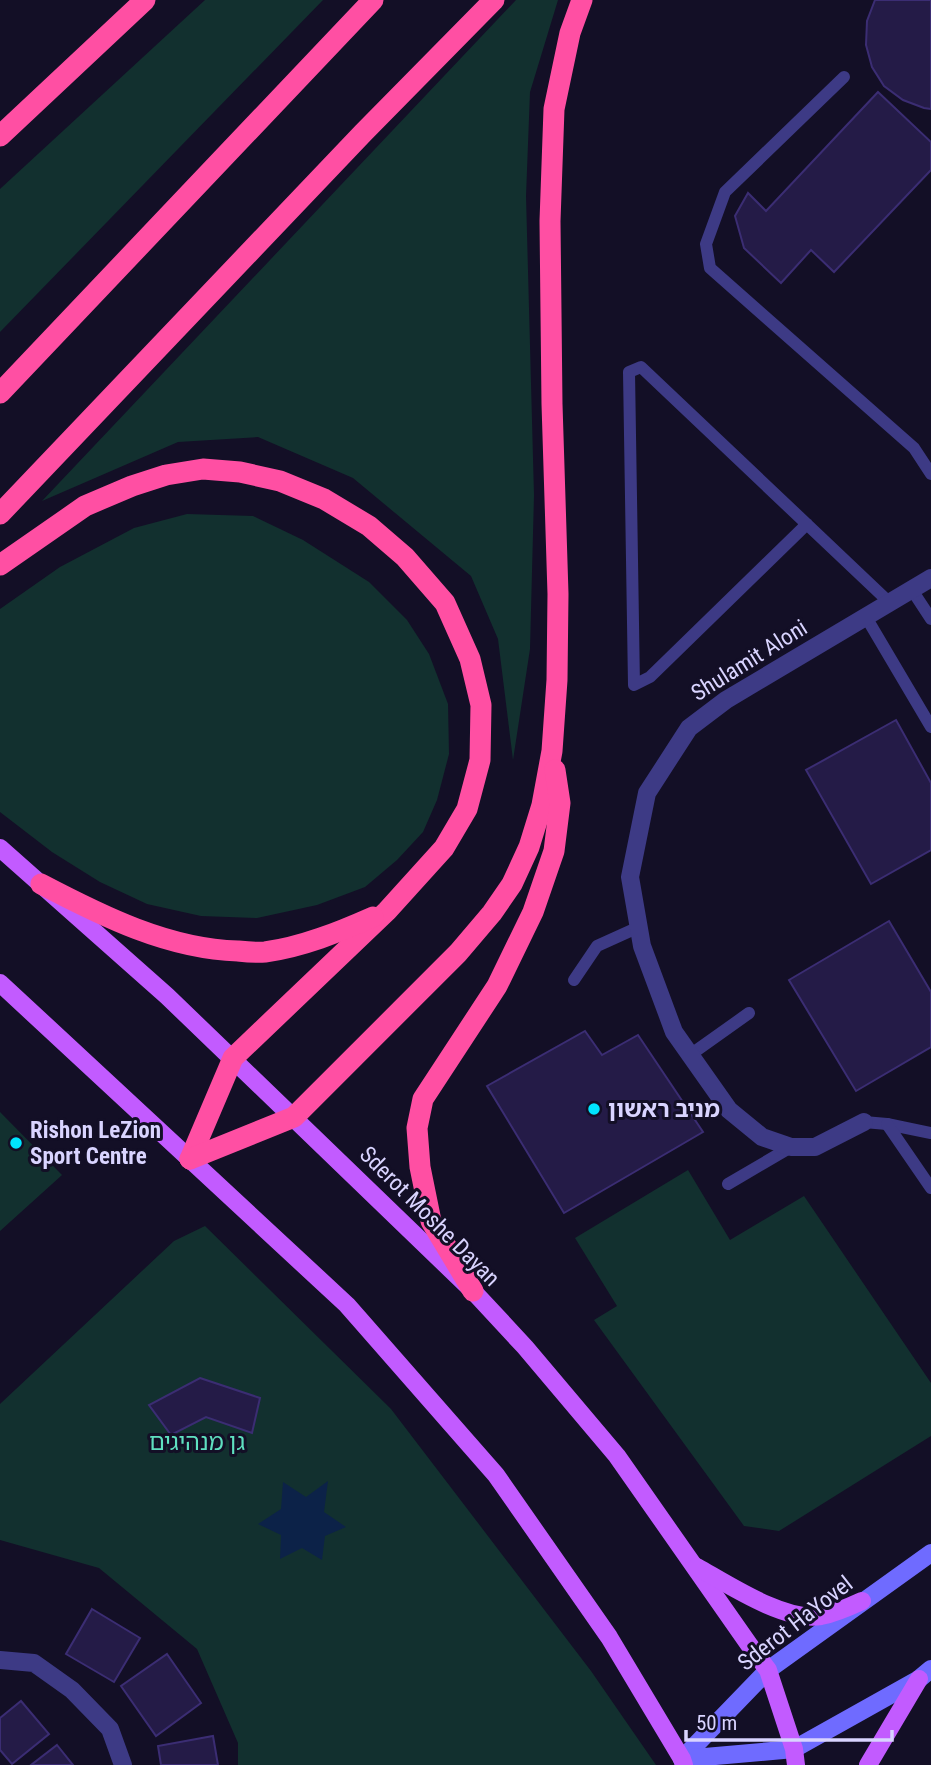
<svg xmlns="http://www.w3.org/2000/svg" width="931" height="1765" font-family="'Roboto Condensed','Noto Sans Hebrew',sans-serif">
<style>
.green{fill:#12302f}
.water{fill:#0c2248}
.building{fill:#241b47;stroke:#3b2d73;stroke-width:2}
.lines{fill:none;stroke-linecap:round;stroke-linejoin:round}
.lane{stroke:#3d3a85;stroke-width:12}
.street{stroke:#3d3a85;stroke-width:18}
.secondary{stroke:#6f6bff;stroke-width:18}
.primary{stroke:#c25bff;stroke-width:18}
.highway{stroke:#ff4fa3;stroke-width:21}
.poi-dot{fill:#00e5ff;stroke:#130f26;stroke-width:2.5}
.labels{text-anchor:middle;stroke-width:6;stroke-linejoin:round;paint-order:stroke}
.street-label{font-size:23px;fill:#d9d4ff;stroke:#130f26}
.poi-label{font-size:23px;font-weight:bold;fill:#d9d4ff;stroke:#130f26;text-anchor:start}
.park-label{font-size:23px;fill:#5fe0c0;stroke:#130f26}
</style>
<rect width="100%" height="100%" fill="#130f26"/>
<!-- green -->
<g class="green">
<path d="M 205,0 L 323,0 L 0,332 L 0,189 Z"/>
<path d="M 516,0 L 558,0 L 530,92 L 526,196 L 534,495 L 530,649 L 513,760 L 498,639 L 471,576 L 353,478 L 258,437 L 178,442 L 42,501 Z"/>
<path d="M 187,514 L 253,516 L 303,540 L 369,582 L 407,620 L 429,654 L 448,704 L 449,754 L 437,800 L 423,832 L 397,860 L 365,887 L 317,905 L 257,918 L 201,916 L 147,904 L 100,882 L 52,852 L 0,812 L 0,609 L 60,567 L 134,528 Z"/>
<path d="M 0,1112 L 62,1175 L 0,1231 Z"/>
<path d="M 688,1170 L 730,1240 L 804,1196 L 931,1383 L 931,1436 L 779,1531 L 744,1526 L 594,1320 L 617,1306 L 575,1238 Z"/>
<path d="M 205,1226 L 391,1409 L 591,1671 L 656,1765 L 238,1765 L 238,1743 L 197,1649 L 99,1568 L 0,1540 L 0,1404 L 174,1241 Z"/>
</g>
<!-- water -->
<path class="water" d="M 328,1481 L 324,1512 L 346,1527 L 325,1536 L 322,1560 L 302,1548 L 280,1559 L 281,1535 L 258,1524 L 281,1509 L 283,1482 L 306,1497 Z"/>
<!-- building -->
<g class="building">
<path d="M 875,0 L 931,0 L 931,109 L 924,108 L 903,100 L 884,86 L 872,67 L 866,45 L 867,21 Z"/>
<path d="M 878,92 L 931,142 L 931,170 L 834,272 L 811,250 L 781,283 L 744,248 L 735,216 L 748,193 L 766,211 Z"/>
<path d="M 896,720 L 931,783 L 931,850 L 871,884 L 806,770 Z"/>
<path d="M 889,921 L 931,992 L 931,1047 L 856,1091 L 789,980 Z"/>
<path d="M 585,1031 L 602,1055 L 638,1035 L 703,1132 L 564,1213 L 487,1086 Z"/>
<path d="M 200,1378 L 260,1398 L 252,1433 L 206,1417 L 171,1435 L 149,1405 Z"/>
<path d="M 92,1609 L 140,1638 L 114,1682 L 66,1654 Z"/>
<path d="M 167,1654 L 201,1703 L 156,1736 L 121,1686 Z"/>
<path d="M 21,1701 L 49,1734 L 12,1764 L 0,1750 L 0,1718 Z"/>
<path d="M 213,1736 L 218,1765 L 161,1765 L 158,1746 Z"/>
<path d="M 57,1745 L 73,1765 L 31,1765 Z"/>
</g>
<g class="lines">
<!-- lane -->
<g class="lane">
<path d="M 844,77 L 725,192 L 706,244 L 710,268 L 914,448 L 931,474"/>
<path d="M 807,524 L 650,677 L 634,685 L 629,372 L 641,367 L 890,603"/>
<path d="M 912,590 L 931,619"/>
<path d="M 866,617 L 931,727"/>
<path d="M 574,980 L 597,946 L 639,927"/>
<path d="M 690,1055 L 749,1013"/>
<path d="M 864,1122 L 887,1124 L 931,1133"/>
<path d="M 887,1124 L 931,1188"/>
<path d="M 728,1184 L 791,1147"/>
</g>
<!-- street -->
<g class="street">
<path d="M 864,1122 L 815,1147 L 791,1147 L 762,1137 L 729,1110 L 674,1032 L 642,946 L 630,877 L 647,793 L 689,728 L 726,700 L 931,578"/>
<path d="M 0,1660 L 34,1663 L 72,1690 L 110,1729 L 123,1765"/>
</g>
<!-- secondary -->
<g class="secondary">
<path d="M 682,1759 L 768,1670 L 931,1553"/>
<path d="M 682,1759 L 794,1749 L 919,1679 L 931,1669"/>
</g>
<!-- primary -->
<g class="primary">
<path d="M 0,848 L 167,996 L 473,1291 L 525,1347 L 617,1456 L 750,1646 L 768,1670 L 794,1749 L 796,1765"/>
<path d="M 0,983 L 347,1305 L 496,1475 L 609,1637 L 682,1759 L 684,1765"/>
<path d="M 697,1567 C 729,1585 785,1622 821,1616 C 836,1613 849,1607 862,1601"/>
<path d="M 868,1765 L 919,1679"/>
</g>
<!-- highway -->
<g class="highway">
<path d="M 0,136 L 145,0"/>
<path d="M 0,393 L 373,0"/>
<path d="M 0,514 L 363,133 L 494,0"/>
<path d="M 0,565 L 85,506 L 132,486 L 166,475 L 203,469 L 240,472 L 280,481 L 324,499 L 369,526 L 405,557 L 445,603 L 470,659 L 481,705 L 480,760 L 467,809 L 444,848 L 387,911 L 233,1058 L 190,1159"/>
<path d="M 41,884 C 102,916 168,949 238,951 C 247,952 256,953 265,952 C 302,947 339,932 373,917"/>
<path d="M 190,1159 L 294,1117 L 458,953 L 492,913 L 512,884 L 529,847 L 542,805 L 552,751 L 557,680 L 558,594 L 552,404 L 550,221 L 554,109 L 570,33 L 582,0"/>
<path d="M 473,1291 L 431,1221 L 420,1167 L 417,1128 L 423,1099 L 497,986 L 533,912 L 554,851 L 560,803 L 555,770"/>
</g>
</g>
<!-- markers -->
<g class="poi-dot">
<circle cx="594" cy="1109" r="7"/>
<circle cx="16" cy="1143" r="7"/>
</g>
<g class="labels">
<!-- street labels -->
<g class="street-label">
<text transform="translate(749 660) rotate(-32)" y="8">Shulamit Aloni</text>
<text transform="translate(430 1216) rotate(45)" y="8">Sderot Moshe Dayan</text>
<text transform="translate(795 1623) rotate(-38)" y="8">Sderot HaYovel</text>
</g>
<!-- poi labels -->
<g class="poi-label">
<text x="608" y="1117">מניב ראשון</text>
<text x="30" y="1138">Rishon LeZion<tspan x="30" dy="26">Sport Centre</tspan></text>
</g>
<!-- park labels -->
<g class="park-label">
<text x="197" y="1450">גן מנהיגים</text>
</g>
</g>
<!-- scale -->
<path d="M686 1730v10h206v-10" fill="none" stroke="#d9d4ff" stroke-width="3.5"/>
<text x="696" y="1730" font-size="21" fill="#d9d4ff" stroke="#130f26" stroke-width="5" paint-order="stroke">50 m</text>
</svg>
